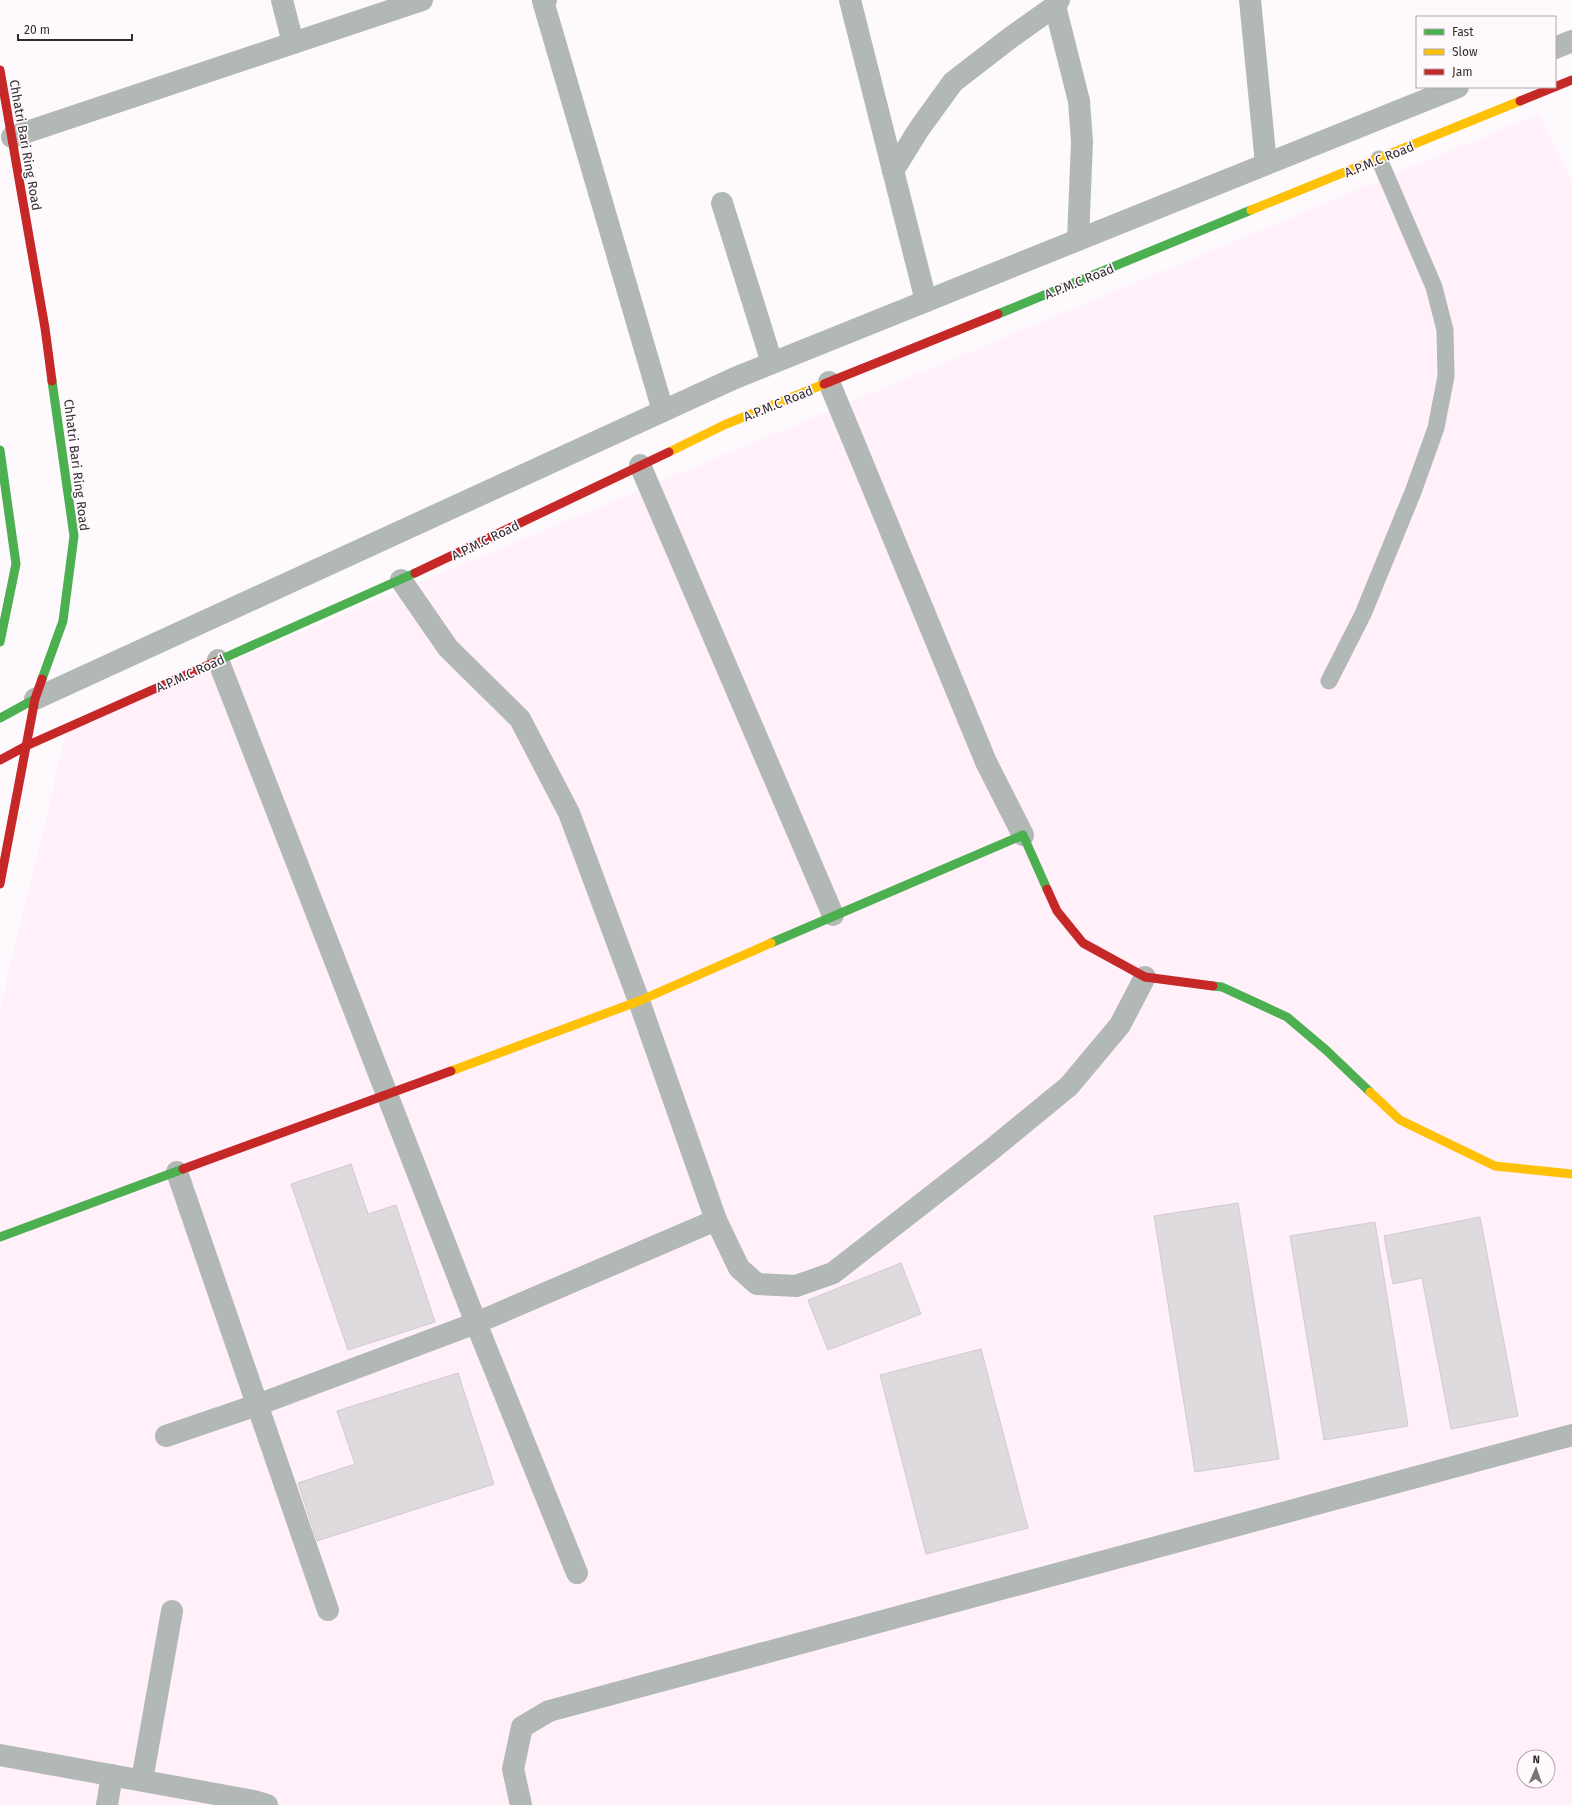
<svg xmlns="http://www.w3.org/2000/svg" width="1572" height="1805" font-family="'Fira Sans',sans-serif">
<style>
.built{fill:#fff0fa;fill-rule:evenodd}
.building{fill:#dfdadd;stroke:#d0cbce}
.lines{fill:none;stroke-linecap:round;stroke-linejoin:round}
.lane{stroke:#b2b8b6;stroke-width:17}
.street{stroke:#b2b8b6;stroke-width:22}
.fast{stroke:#4caf50;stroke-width:9}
.slow{stroke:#ffc107;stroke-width:9}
.jam{stroke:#c62828;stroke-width:9}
.labels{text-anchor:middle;stroke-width:3.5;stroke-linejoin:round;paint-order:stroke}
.street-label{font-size:13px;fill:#322d31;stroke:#fff8fd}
</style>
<rect width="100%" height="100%" fill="#fef9fc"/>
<!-- built -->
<path class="built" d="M 1539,114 L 1572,181 L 1572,1805 L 0,1805 L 0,1009 L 67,730 ZM 1524,1757 L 1548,1757 L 1548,1781 L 1524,1781 Z"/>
<!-- building -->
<g class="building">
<path d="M 351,1164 L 368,1214 L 396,1205 L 435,1322 L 348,1350 L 291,1184 Z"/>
<path d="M 1238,1203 L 1279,1459 L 1195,1472 L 1154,1216 Z"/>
<path d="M 1480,1217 L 1518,1416 L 1451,1429 L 1422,1278 L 1393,1284 L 1384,1236 Z"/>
<path d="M 1375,1222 L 1408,1426 L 1324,1440 L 1290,1236 Z"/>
<path d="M 901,1263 L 921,1314 L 828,1350 L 808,1300 Z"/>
<path d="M 981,1349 L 1028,1528 L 926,1554 L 880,1375 Z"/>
<path d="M 458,1373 L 494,1484 L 317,1541 L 298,1483 L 355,1464 L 337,1411 Z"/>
</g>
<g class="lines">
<!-- lane -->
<path class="lane" d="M 1329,681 L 1363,614 L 1413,492 L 1436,428 L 1446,376 L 1445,330 L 1434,287 L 1379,159"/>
<!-- street -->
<g class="street">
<path d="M 282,0 L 293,43"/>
<path d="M 546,0 L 543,1 L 663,411"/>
<path d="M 850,0 L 926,301"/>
<path d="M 1250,0 L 1266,164"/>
<path d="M 1055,6 L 1079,101 L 1082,142 L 1078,240"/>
<path d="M 1555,48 L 1572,41"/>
<path d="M 12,137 L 422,0"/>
<path d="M 893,171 L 919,129 L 953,82 L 1010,38 L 1055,6 L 1059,0"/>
<path d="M 722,203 L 772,363"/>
<path d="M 829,382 L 986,762 L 1023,835"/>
<path d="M 640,465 L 833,915"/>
<path d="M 401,580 L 448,648 L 520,719 L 569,813 L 639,1001 L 716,1220 L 739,1268 L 757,1284 L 796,1286 L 833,1273 L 991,1150 L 1069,1086 L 1120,1025 L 1145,977"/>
<path d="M 218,660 L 476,1323 L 577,1573"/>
<path d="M 35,699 L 735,378 L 1458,87"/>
<path d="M 177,1172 L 328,1610"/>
<path d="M 166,1436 L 257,1405 L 476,1323 L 716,1220"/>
<path d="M 0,1755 L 254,1801 L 267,1805"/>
<path d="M 142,1780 L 172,1611"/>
<path d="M 107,1805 L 112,1775"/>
<path d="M 521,1805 L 513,1769 L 522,1727 L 549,1711 L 1572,1435"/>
</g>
<!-- fast -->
<g class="fast">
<path d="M 998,314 L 1251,210"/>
<path d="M 0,450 L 16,564 L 0,642"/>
<path d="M 215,662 L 415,573"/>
<path d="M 42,679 L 63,621 L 74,536 L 52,381"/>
<path d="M 0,718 L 35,699"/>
<path d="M 771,943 L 1023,835 L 1047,889"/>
<path d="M 1213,986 L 1222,987 L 1287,1017 L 1326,1050 L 1370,1092"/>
<path d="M 0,1237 L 183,1169"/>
</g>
<!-- slow -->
<g class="slow">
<path d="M 1251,210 L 1520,101"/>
<path d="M 669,452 L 724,425 L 824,384"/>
<path d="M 451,1071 L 639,1001 L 771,943"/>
<path d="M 1370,1092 L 1400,1120 L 1495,1166 L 1572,1174"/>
</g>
<!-- jam -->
<g class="jam">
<path d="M 0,70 L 45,328 L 52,381"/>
<path d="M 1520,101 L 1572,80"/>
<path d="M 824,384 L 998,314"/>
<path d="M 415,573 L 669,452"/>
<path d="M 0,760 L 26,746 L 215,662"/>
<path d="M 0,884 L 35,699 L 42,679"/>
<path d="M 1047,889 L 1057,911 L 1083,943 L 1145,977 L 1213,986"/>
<path d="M 183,1169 L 451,1071"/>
</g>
</g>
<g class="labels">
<!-- street labels -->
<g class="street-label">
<text transform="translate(26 145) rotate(80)" y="5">Chhatri Bari Ring Road</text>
<text transform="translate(1379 159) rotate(-22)" y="5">A.P.M.C Road</text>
<text transform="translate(1079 281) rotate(-22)" y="5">A.P.M.C Road</text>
<text transform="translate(778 403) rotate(-22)" y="5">A.P.M.C Road</text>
<text transform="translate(77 465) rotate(83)" y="5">Chhatri Bari Ring Road</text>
<text transform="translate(485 540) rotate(-26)" y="5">A.P.M.C Road</text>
<text transform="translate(190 673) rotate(-24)" y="5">A.P.M.C Road</text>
</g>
</g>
<!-- legend -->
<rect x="1416" y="16" width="140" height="72" fill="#fff8fd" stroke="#ada7ab"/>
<rect x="1424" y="29" width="20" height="6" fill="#4caf50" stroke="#ada7ab"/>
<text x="1452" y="36" font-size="12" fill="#322d31">Fast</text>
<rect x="1424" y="49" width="20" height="6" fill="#ffc107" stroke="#ada7ab"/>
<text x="1452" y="56" font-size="12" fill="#322d31">Slow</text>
<rect x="1424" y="69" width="20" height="6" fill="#c62828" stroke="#ada7ab"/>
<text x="1452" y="76" font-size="12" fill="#322d31">Jam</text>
<!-- north arrow -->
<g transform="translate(1536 1769) rotate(2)"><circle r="19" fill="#fff8fd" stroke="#ada7ab"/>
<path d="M0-3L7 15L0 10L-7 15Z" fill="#797478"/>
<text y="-6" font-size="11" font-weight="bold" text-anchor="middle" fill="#322d31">N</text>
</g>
<!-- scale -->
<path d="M18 34v6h114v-6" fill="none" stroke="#322d31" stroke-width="2"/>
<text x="24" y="34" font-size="12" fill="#322d31" stroke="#fff8fd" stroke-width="3" paint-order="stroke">20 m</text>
</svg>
